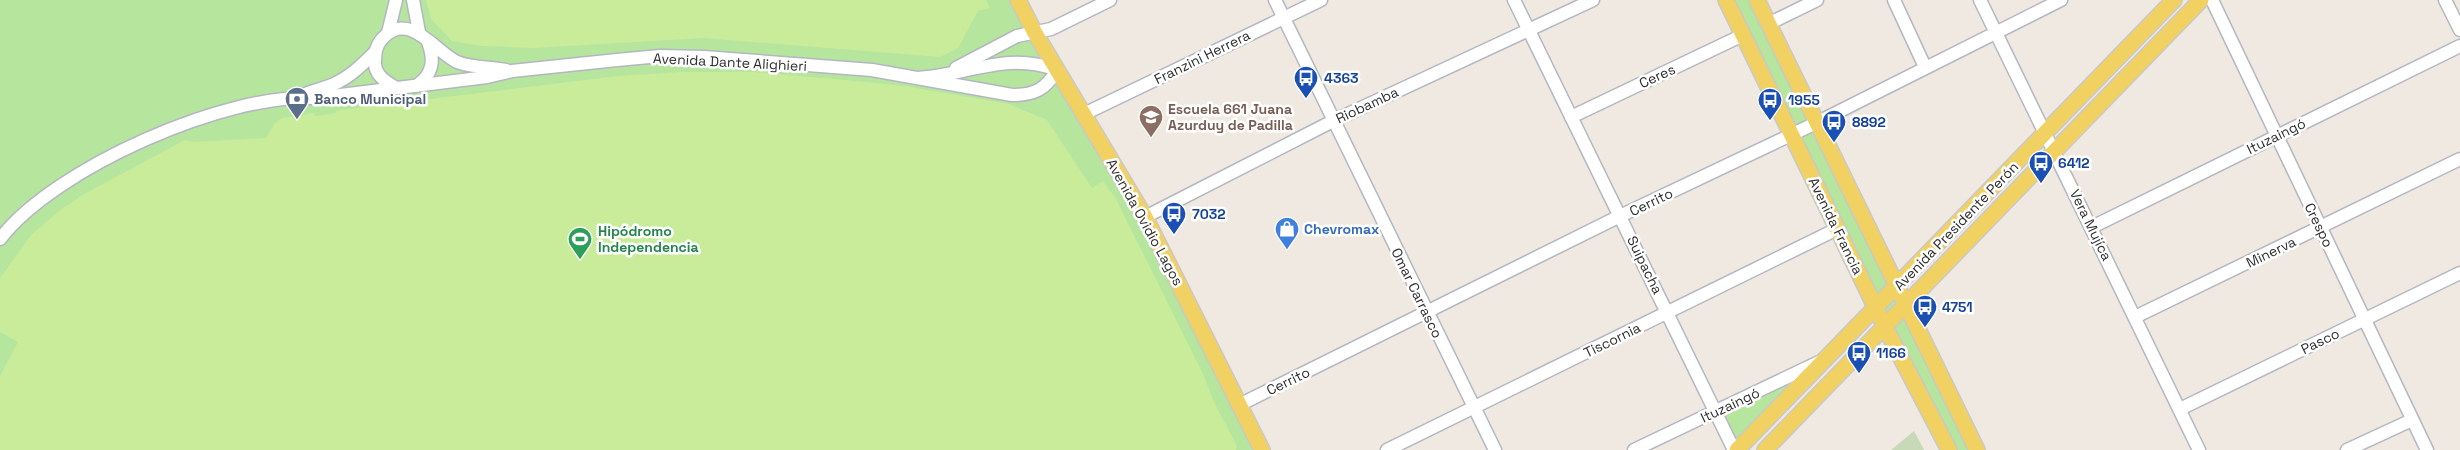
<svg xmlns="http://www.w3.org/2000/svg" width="2460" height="450" font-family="'Space Grotesk',sans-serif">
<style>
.green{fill:#b6e59e}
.cemetery{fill:#c8d9b8}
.pitch{fill:#c9ec9a}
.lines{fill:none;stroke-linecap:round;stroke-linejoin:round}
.minor-casing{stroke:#b4b7c1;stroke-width:15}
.major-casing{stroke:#c9c9c9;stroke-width:18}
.minor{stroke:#fff;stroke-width:12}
.major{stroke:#f2d163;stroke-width:15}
.labels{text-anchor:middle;stroke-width:5;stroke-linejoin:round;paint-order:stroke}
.street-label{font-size:14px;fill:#2e2e2e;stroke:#fff}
.transit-label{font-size:14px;font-weight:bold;fill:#164399;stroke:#fff;text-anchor:start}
.service-label{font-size:14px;font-weight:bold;fill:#4e5e75;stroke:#fff;text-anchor:start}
.education-label{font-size:14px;font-weight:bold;fill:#785e54;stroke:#fff;text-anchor:start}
.shop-label{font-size:14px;font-weight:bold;fill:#366cbe;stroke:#fff;text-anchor:start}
.leisure-label{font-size:14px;font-weight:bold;fill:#27864d;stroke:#fff;text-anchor:start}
</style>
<rect width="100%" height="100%" fill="#efe9e1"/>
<!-- green -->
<g class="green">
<path d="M 0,0 L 1018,0 L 1145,217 L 1262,450 L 0,450 Z"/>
<path d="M 1726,0 L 1757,0 L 1977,450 L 1949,450 Z"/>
<path d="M 1790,382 L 1791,385 L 1736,441 L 1723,417 L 1724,414 Z"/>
</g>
<!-- cemetery -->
<path class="cemetery" d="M 1914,431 L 1924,450 L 1891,450 Z"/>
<!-- pitch -->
<g class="pitch">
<path d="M 426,0 L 986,0 L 990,8 L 978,11 L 958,48 L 940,57 L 703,38 L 534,48 L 482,46 L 452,41 L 431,19 Z"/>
<path d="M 680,72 L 754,72 L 867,82 L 904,86 L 1009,104 L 1047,120 L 1092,188 L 1103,181 L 1115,197 L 1204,376 L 1213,400 L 1237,446 L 1236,450 L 0,450 L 0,376 L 18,342 L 0,332 L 0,278 L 32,234 L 62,209 L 84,194 L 185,140 L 194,142 L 266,138 L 275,123 L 282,118 L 314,113 L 315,116 L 336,113 L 336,111 L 357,108 L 618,76 Z"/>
</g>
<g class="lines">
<defs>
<g id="minor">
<path d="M 413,0 L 419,32"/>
<path d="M 1275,0 L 1495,450"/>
<path d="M 1514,0 L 1734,450"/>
<path d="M 1894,0 L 1925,67"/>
<path d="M 1980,0 L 2199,450"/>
<path d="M 2212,0 L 2427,450"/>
<path d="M 2445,0 L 2460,30"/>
<path d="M 1768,24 L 1817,0"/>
<path d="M 388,33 L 396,0"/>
<path d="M 956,68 L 1017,36 L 1051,29 L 1110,0"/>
<path d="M 416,86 C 433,75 435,60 428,42"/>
<path d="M 396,88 C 387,82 375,76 375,63 C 375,52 376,44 385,36 C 410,12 436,52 457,62 C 472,68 490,67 506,70"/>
<path d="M 300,96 C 311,91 323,89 334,84 C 350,77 363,64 375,52"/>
<path d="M 1084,114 L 1321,0"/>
<path d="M 1571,117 L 1743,35"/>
<path d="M 1145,217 L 1333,121 L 1593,0"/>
<path d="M 2092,227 L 2460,46"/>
<path d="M 0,239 C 54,168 228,92 316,98 L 487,77 L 512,71 L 617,60 L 660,56 L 704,57 L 872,70 L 1012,95 C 1035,95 1046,89 1057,70 C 1007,51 968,75 918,78"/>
<path d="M 2135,317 L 2460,159"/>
<path d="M 1241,404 L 1620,216 L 1816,123 L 2061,0"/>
<path d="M 2180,409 L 2460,273"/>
<path d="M 1387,450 L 1837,229"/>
<path d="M 1634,450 L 1819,362"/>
<path d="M 2347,450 L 2412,420"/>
</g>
<g id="major">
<path d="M 1018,0 L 1035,33 L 1145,217 L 1262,450"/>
<path d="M 1726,0 L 1885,327 L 1949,450"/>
<path d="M 1757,0 L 1977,450"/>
<path d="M 1737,450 L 2174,0"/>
<path d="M 1765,450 L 2201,0"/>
</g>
</defs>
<!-- minor casing -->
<use href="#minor" class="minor-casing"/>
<!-- major casing -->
<use href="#major" class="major-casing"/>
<!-- minor -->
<use href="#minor" class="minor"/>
<!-- major -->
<use href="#major" class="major"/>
</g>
<!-- icons -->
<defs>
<symbol id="bus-pin" viewBox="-11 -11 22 30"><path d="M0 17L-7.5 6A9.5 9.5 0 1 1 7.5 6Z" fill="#1a4fb4" stroke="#fff"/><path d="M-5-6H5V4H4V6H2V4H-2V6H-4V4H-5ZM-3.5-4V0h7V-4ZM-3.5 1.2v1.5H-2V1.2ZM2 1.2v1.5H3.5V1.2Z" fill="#fff"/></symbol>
<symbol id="bank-pin" viewBox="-11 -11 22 30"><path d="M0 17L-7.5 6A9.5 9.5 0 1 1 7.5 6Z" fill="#5c6f8a" stroke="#fff"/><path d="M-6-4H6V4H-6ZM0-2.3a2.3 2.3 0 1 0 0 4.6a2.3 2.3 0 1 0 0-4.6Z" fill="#fff"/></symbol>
<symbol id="school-pin" viewBox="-11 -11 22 30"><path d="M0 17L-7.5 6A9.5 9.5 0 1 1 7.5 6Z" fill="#8d6e63" stroke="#fff"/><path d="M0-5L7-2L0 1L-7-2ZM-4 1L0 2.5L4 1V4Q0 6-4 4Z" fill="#fff"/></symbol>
<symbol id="shop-pin" viewBox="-11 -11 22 30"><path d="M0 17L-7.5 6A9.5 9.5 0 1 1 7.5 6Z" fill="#3f7fe0" stroke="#fff"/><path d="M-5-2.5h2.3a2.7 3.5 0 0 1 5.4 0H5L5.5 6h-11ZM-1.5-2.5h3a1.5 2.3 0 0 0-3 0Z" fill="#fff"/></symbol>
<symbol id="stadium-pin" viewBox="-11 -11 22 30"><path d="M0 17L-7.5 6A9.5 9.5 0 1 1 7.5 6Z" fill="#2e9e5b" stroke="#fff"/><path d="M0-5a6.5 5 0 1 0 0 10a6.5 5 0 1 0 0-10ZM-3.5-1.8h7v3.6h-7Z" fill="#fff"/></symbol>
</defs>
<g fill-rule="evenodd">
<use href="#bus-pin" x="1292" y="64" width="28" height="38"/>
<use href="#bank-pin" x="283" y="85" width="28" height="38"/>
<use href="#bus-pin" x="1756" y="86" width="28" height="38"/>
<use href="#school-pin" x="1137" y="103" width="28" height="38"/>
<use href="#bus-pin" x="1820" y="108" width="28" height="38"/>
<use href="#bus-pin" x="2027" y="149" width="28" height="38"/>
<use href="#bus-pin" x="1160" y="200" width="28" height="38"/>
<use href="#shop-pin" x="1273" y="215" width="28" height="38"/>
<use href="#stadium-pin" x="566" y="225" width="28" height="38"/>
<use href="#bus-pin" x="1911" y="293" width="28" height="38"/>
<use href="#bus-pin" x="1845" y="339" width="28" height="38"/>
</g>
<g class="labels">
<!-- street labels -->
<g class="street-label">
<text transform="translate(1202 57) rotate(-26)" y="5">Franzini Herrera</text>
<text transform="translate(730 62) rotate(3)" y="5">Avenida Dante Alighieri</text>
<text transform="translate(1657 76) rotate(-25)" y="5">Ceres</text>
<text transform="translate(1367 105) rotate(-25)" y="5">Riobamba</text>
<text transform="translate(2276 136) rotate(-26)" y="5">Ituzaingó</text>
<text transform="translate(1651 202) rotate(-26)" y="5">Cerrito</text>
<text transform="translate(1145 222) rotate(61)" y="5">Avenida Ovidio Lagos</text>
<text transform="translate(2091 225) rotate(64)" y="5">Vera Mujíca</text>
<text transform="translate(2319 225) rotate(64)" y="5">Crespo</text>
<text transform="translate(1836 226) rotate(64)" y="5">Avenida Francia</text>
<text transform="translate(1956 226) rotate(-46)" y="5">Avenida Presidente Perón</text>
<text transform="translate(2271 252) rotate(-26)" y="5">Minerva</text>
<text transform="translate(1645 265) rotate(64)" y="5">Suipacha</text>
<text transform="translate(1417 293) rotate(64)" y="5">Omar Carrasco</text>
<text transform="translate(1612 340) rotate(-26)" y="5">Tiscornia</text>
<text transform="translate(2320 341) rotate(-26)" y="5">Pasco</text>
<text transform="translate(1288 381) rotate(-26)" y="5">Cerrito</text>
<text transform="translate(1730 405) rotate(-25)" y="5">Ituzaingó</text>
</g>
<!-- transit labels -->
<g class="transit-label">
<text x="1324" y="83">4363</text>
<text x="1788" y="105">1955</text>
<text x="1852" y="127">8892</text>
<text x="2058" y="168">6412</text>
<text x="1192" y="219">7032</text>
<text x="1942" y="312">4751</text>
<text x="1876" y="358">1166</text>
</g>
<!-- service labels -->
<g class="service-label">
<text x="314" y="104">Banco Municipal</text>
</g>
<!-- education labels -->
<g class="education-label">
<text x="1168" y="114">Escuela 661 Juana<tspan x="1168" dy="16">Azurduy de Padilla</tspan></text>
</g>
<!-- shop labels -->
<g class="shop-label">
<text x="1304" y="234">Chevromax</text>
</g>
<!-- leisure labels -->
<g class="leisure-label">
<text x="598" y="236">Hipódromo<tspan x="598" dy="16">Independencia</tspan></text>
</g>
</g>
</svg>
